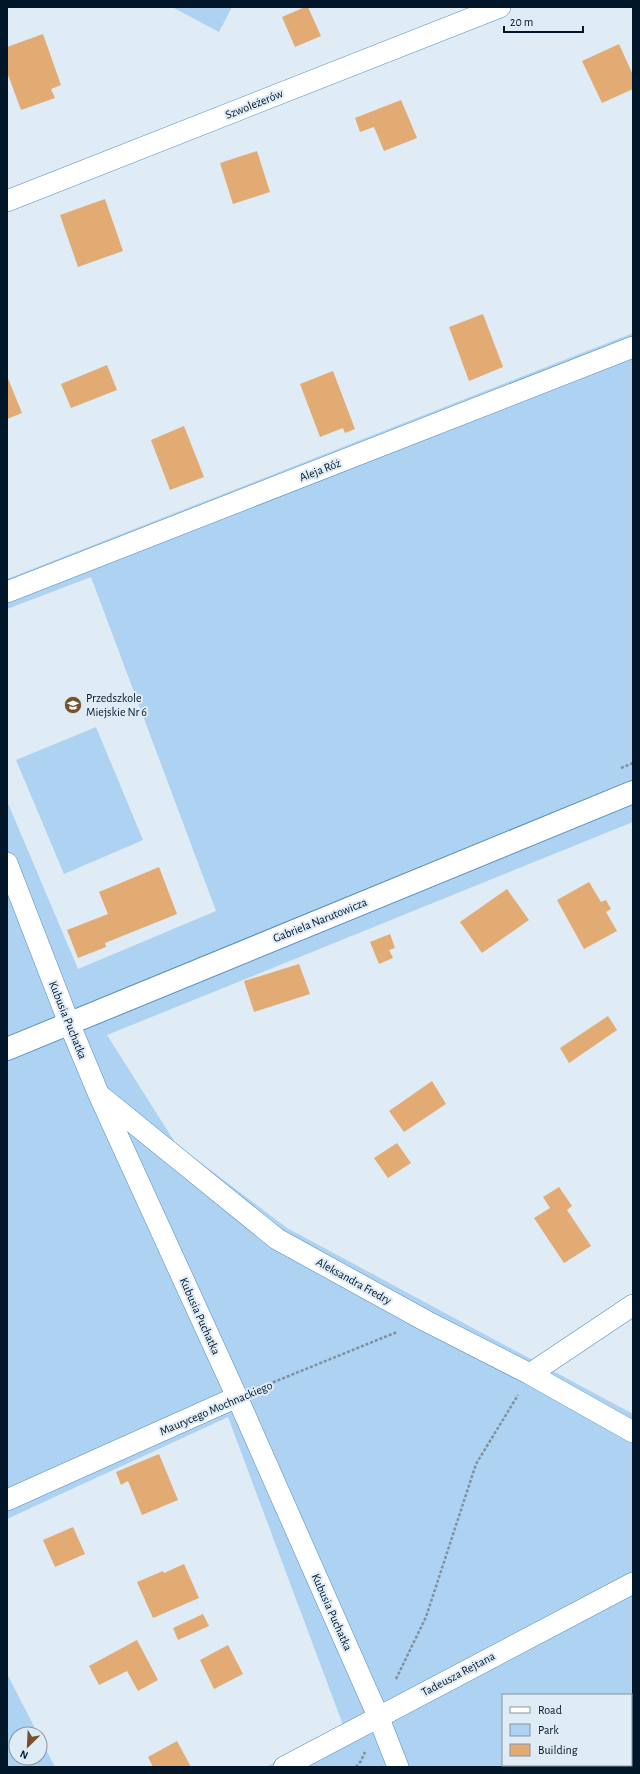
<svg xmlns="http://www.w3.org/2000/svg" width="640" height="1774" font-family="'Alegreya Sans',sans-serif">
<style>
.green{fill:#add2f2;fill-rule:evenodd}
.building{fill:#e3ab74}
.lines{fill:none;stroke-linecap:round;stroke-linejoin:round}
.street-casing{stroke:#558ebe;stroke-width:22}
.secondary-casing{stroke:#558ebe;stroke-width:24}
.path{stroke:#80909e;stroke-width:2.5;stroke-dasharray:3 2;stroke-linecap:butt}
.street{stroke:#fff;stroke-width:21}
.secondary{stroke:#fff;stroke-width:22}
.labels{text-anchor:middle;stroke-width:4;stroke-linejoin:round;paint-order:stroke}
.street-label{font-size:12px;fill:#011729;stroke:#dfebf5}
.poi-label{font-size:12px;fill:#011729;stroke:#dfebf5;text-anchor:start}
</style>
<rect width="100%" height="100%" fill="#dfebf5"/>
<!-- green -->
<g class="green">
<path d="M 172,7 L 232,7 L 219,32 Z"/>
<path d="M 633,333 L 633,822 L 107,1035 L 176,1144 L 287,1228 L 633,1414 L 633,1767 L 266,1767 L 343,1725 L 228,1417 L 7,1519 L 7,801 L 78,969 L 216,911 L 91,577 L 7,609 L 7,579 ZM 503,1695 L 631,1695 L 631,1765 L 503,1765 Z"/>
<path d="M 96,727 L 143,840 L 64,874 L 16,760 Z"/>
<path d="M 7,1674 L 38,1734 L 16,1734 L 16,1758 L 40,1758 L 40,1738 L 55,1767 L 7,1767 Z"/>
</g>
<!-- building -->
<g class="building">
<path d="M 305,7 L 308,7 L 321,36 L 295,47 L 282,17 Z"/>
<path d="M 43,34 L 61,85 L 51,89 L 55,98 L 21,110 L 7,72 L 7,47 Z"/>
<path d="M 619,44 L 633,75 L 633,89 L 602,103 L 582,61 Z"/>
<path d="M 401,100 L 417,138 L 384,151 L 374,127 L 360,132 L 355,118 Z"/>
<path d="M 257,151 L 270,192 L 233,204 L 220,163 Z"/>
<path d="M 105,199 L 123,251 L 78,267 L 60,215 Z"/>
<path d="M 483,314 L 503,367 L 469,381 L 449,327 Z"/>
<path d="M 107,365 L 117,390 L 71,408 L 61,384 Z"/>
<path d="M 333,371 L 355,429 L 345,433 L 343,428 L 320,437 L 300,384 Z"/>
<path d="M 7,376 L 22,413 L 7,419 Z"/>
<path d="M 184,426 L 204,477 L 170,490 L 151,440 Z"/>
<path d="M 159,867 L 177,914 L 105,943 L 106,947 L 78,958 L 67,930 L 108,914 L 99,892 Z"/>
<path d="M 589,882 L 601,902 L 606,900 L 611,909 L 606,912 L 617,931 L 584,949 L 557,900 Z"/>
<path d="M 507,889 L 529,920 L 482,953 L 460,922 Z"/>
<path d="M 390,934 L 395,948 L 389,950 L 393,958 L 379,964 L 370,942 Z"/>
<path d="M 299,964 L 310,994 L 254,1012 L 244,981 Z"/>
<path d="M 608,1016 L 617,1030 L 569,1063 L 560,1048 Z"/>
<path d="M 432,1081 L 446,1104 L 404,1132 L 389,1111 Z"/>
<path d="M 397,1143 L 411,1163 L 388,1178 L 374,1158 Z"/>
<path d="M 559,1187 L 572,1206 L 567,1210 L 591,1246 L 564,1263 L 534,1218 L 550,1208 L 543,1197 Z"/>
<path d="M 159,1454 L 178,1500 L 142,1515 L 128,1481 L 121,1485 L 116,1472 Z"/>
<path d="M 73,1527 L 85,1554 L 55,1567 L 43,1540 Z"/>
<path d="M 184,1564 L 199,1598 L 153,1618 L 137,1582 L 163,1571 L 164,1573 Z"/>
<path d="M 203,1614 L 209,1626 L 178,1640 L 173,1628 Z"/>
<path d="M 137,1640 L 158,1680 L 138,1691 L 127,1671 L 99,1685 L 89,1666 Z"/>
<path d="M 228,1645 L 243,1674 L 214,1689 L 200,1660 Z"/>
<path d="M 177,1741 L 191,1767 L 153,1767 L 148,1757 Z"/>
</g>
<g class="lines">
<defs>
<g id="street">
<path d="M 7,201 L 500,7"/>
<path d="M 7,592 L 633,347"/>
<path d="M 7,863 L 69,1023 L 99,1095 L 237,1397 L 378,1716 L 398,1767"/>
<path d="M 103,1098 L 277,1239 L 426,1321 L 530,1374 L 633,1432"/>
<path d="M 530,1374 L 633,1305"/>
<path d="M 7,1500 L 237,1397"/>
<path d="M 284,1767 L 633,1583"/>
</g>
<path id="secondary" d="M 7,1049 L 633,792"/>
</defs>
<!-- street casing -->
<use href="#street" class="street-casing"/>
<!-- secondary casing -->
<use href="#secondary" class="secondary-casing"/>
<!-- path -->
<g class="path">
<path d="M 621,768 L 633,763"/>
<path d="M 259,1388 L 397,1332"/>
<path d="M 396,1679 L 426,1617 L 476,1464 L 518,1395"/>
<path d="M 356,1767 L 361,1761 L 365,1752"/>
</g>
<!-- street -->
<use href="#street" class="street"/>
<!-- secondary -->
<use href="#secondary" class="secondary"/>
</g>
<!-- icons -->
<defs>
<symbol id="school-disc" viewBox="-11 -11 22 22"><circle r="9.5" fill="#75502b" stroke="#dfebf5"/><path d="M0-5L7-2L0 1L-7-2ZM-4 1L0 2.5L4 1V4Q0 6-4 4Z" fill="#fff"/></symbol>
</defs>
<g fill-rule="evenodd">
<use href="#school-disc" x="63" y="695" width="20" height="20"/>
</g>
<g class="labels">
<!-- street labels -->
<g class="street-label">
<text transform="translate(254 104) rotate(-22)" y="4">Szwoleżerów</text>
<text transform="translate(320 470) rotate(-21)" y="4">Aleja Róż</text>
<text transform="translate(320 920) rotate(-22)" y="4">Gabriela Narutowicza</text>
<text transform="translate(68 1020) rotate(68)" y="4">Kubusia Puchatka</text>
<text transform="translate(354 1281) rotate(29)" y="4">Aleksandra Fredry</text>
<text transform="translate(200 1316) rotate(66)" y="4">Kubusia Puchatka</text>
<text transform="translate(216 1408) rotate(-23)" y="4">Maurycego Mochnackiego</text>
<text transform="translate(332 1612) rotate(66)" y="4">Kubusia Puchatka</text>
<text transform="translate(458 1674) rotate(-28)" y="4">Tadeusza Rejtana</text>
</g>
<!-- poi labels -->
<g class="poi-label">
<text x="86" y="702">Przedszkole<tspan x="86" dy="14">Miejskie Nr 6</tspan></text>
</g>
</g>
<!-- border -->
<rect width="640" height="1774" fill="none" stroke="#011729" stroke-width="16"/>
<!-- legend -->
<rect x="502" y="1694" width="130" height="72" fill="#dfebf5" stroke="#8696a3"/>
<rect x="510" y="1707" width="20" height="6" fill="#ffffff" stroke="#8696a3"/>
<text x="538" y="1714" font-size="12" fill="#011729">Road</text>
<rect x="510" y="1724" width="20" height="12" fill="#add2f2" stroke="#8696a3"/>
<text x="538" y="1734" font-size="12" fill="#011729">Park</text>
<rect x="510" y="1744" width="20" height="12" fill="#e3ab74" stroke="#8696a3"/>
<text x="538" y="1754" font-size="12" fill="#011729">Building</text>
<!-- north arrow -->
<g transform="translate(28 1746) rotate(204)"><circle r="19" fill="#dfebf5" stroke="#8696a3"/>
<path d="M0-3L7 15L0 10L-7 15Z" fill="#75502b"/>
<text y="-6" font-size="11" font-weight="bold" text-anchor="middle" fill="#011729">N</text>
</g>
<!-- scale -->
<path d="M504 26v6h79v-6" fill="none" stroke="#011729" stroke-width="2"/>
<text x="510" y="26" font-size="12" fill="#011729" stroke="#dfebf5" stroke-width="3" paint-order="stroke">20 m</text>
</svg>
